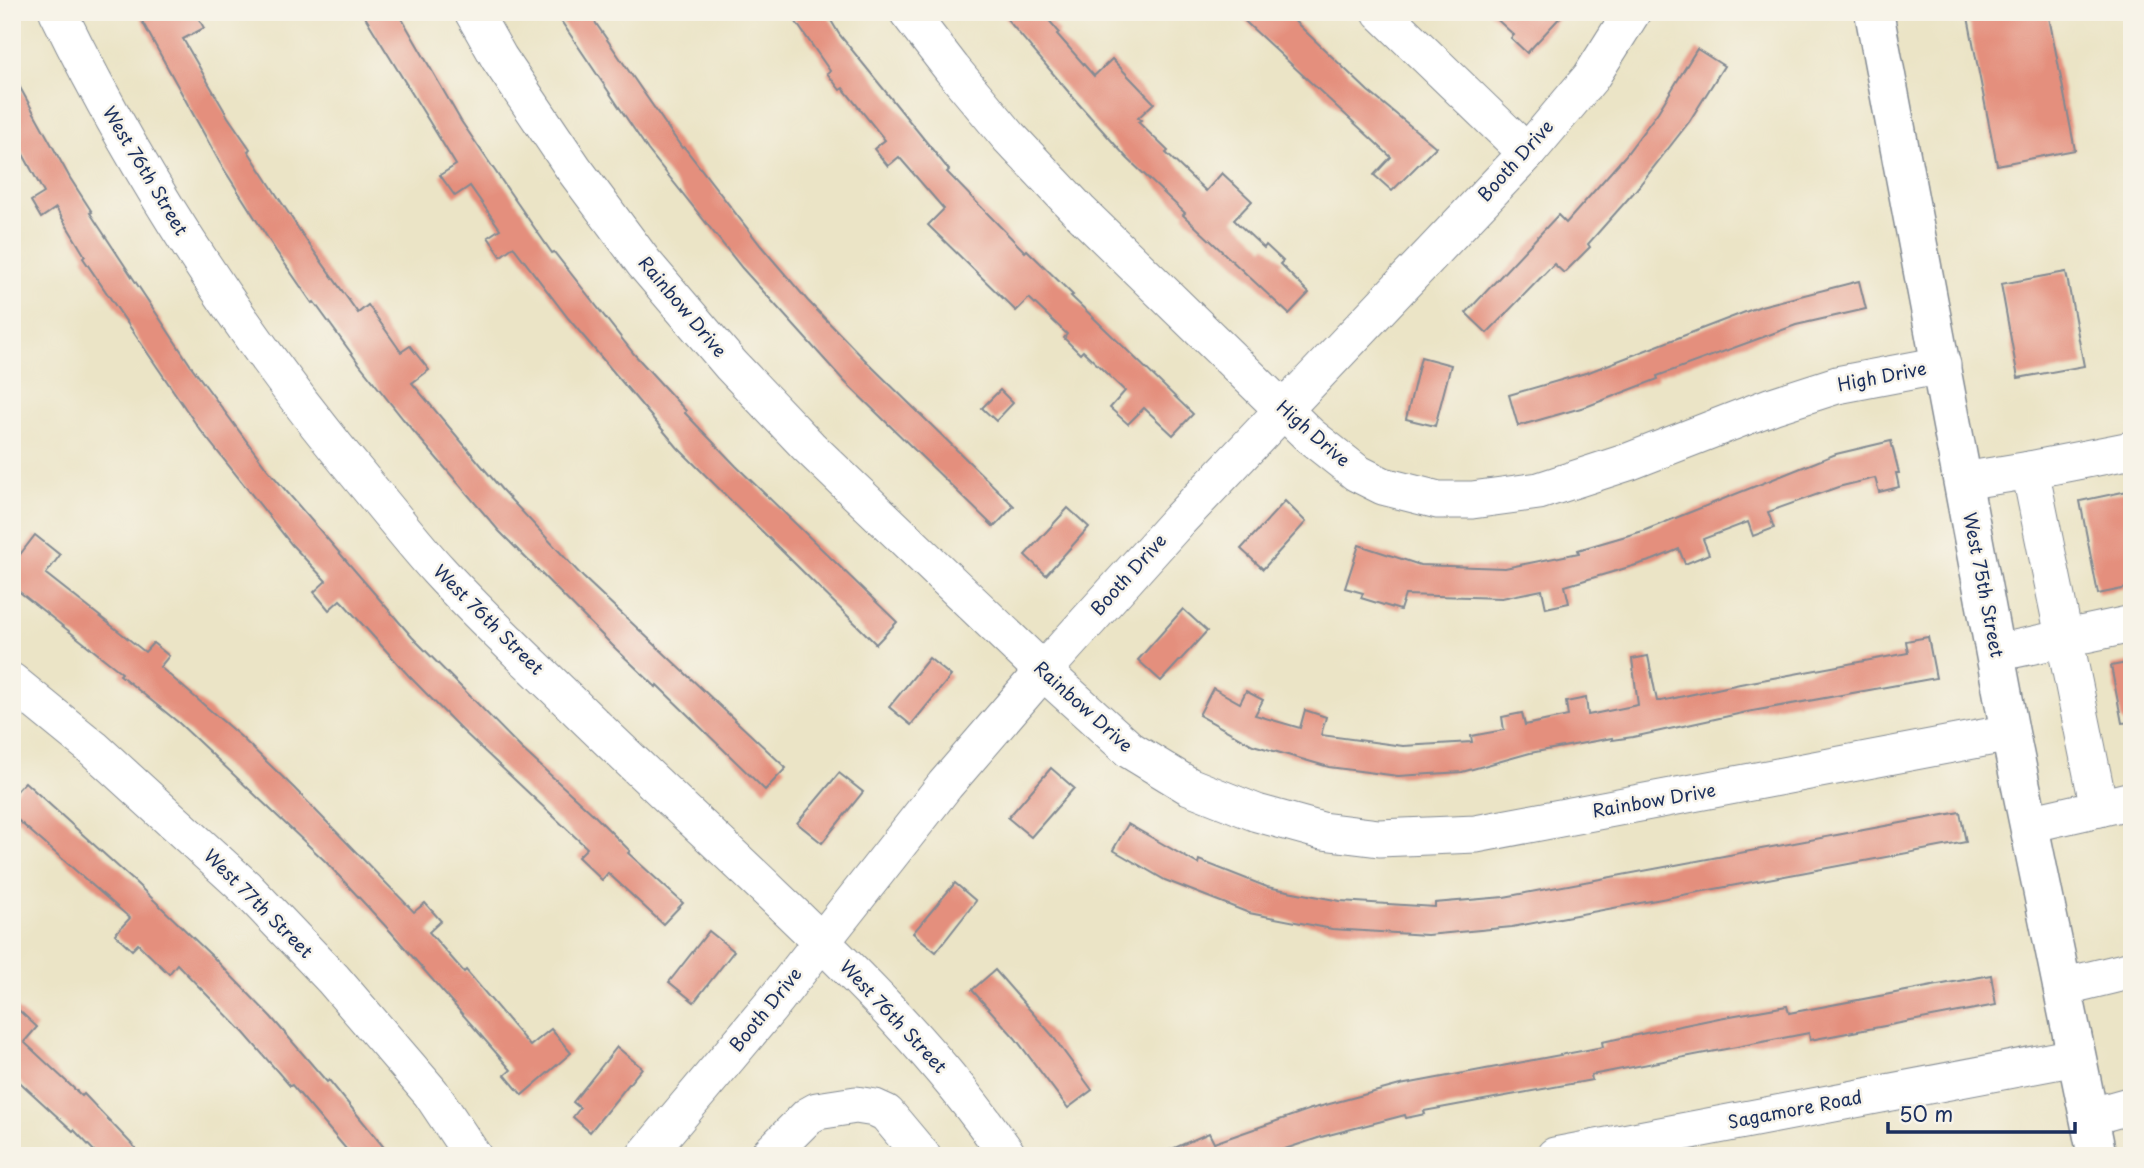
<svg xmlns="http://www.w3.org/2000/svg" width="2144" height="1168" font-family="'Playpen Sans',sans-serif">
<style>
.building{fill:#e48f7d}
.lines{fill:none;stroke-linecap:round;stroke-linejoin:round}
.minor-casing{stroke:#838a92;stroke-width:39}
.major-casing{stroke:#838a92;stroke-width:41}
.minor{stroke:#fff;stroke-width:37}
.major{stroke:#fff;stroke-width:38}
.labels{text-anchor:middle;stroke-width:5;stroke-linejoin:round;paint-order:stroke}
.street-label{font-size:18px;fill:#1b2f5e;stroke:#f7f3e8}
</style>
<rect width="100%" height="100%" fill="#f7f3e8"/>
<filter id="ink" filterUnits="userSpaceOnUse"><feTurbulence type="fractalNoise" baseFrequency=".0143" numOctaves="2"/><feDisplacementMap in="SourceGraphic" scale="14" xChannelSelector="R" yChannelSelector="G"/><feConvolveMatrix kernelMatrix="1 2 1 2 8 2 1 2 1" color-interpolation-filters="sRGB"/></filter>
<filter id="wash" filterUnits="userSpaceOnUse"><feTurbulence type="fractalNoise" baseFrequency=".00686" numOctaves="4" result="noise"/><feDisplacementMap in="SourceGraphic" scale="28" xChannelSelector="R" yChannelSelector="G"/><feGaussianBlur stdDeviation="1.57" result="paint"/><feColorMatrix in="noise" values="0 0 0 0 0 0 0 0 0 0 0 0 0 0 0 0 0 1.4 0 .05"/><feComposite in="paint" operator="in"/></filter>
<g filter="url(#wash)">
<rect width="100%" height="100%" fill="#ebe4c6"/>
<g id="blocks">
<!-- building -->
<g class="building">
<path d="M 137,12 L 195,12 L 204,28 L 183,39 L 228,117 L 250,149 L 248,151 L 306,240 L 358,313 L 368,305 L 401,352 L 410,346 L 429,370 L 412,383 L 502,490 L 583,577 L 786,768 L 765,790 L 657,685 L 656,687 L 616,649 L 499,531 L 403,419 L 357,361 L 314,302 L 312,303 L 276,251 L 220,163 Z"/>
<path d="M 362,12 L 398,12 L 461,121 L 504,184 L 552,253 L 554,252 L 634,354 L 686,411 L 685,413 L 736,466 L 897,622 L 876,644 L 678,448 L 568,318 L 515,249 L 513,247 L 501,256 L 488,237 L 500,229 L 470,186 L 455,196 L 440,175 L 456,165 Z"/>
<path d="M 555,12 L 588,12 L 682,148 L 684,147 L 761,246 L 808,301 L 869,364 L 1014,506 L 994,527 L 844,381 L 742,268 L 648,150 Z"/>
<path d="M 789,12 L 826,12 L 839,34 L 949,170 L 947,172 L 1025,252 L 1027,250 L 1073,295 L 1071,296 L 1193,414 L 1173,435 L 1144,408 L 1128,424 L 1110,408 L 1125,391 L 1083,351 L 1080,354 L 1064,338 L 1067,334 L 1029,298 L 1016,311 L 928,225 L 944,209 L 899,157 L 888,166 L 874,149 L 885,140 L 843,88 L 840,90 L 827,73 L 830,71 Z"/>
<path d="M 1001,12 L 1042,12 L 1059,32 L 1057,34 L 1094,76 L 1112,59 L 1154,103 L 1138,118 L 1141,120 L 1138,122 L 1168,151 L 1166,153 L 1206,191 L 1222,173 L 1252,201 L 1234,220 L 1264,248 L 1266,245 L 1283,261 L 1280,264 L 1309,293 L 1289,314 L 1183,215 L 1185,213 L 1127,158 L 1077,102 Z"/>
<path d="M 1235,12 L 1285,12 L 1368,91 L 1436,147 L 1392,191 L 1374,175 L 1391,157 Z"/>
<path d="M 1489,12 L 1565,12 L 1527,53 L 1511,38 L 1514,35 Z"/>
<path d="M 1967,12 L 2048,12 L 2075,150 L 1997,165 Z"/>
<path d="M 1697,49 L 1724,66 L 1689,122 L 1635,191 L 1588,244 L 1590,247 L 1564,273 L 1554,264 L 1487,333 L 1466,313 L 1558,215 L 1566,223 L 1625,156 L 1658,112 Z"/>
<path d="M 12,73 L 70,178 L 92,212 L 90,213 L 191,366 L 268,470 L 412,637 L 521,748 L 594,815 L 630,851 L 628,853 L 683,903 L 663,924 L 608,873 L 602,880 L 578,857 L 587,848 L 462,730 L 409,676 L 344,604 L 340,600 L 329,610 L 314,592 L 326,581 L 292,545 L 198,427 L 83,258 L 85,256 L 56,208 L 41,218 L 31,201 L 44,193 L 12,134 Z"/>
<path d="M 2066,272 L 2084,366 L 2018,378 L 2001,284 Z"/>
<path d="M 1859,281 L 1866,309 L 1796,325 L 1657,376 L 1658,379 L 1588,406 L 1518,426 L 1509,395 L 1589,372 L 1761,306 Z"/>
<path d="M 1421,357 L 1451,365 L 1435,426 L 1406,419 Z"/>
<path d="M 1000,390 L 1013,403 L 996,421 L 982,408 Z"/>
<path d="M 1891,441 L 1899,473 L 1896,473 L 1899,487 L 1879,492 L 1875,478 L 1838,487 L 1768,512 L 1774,528 L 1753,536 L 1748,522 L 1703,539 L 1709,554 L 1685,564 L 1679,549 L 1653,560 L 1565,586 L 1569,603 L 1546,608 L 1542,590 L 1502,598 L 1405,595 L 1400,610 L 1361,598 L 1363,593 L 1345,588 L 1359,545 L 1420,565 L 1505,568 L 1579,553 L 1578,550 L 1643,531 L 1836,454 Z"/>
<path d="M 2132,490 L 2132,587 L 2098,594 L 2080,501 Z"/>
<path d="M 1285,501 L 1306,522 L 1263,569 L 1241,549 Z"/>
<path d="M 1068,508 L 1089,527 L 1046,575 L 1025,555 Z"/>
<path d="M 35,535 L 60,555 L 46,574 L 145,652 L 153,643 L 169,656 L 160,667 L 240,736 L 294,788 L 414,912 L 425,903 L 441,921 L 429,932 L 464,972 L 466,970 L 530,1046 L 551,1029 L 571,1053 L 522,1095 L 505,1075 L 511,1070 L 391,932 L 326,862 L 179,723 L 120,675 L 122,673 L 12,586 L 12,565 Z"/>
<path d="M 1183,609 L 1207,631 L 1161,681 L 1138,660 Z"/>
<path d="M 1928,637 L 1936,678 L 1747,712 L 1633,737 L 1612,740 L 1612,738 L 1530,753 L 1462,772 L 1398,776 L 1329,767 L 1253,745 L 1199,715 L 1213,688 L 1240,703 L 1246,691 L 1263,700 L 1255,715 L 1300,728 L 1305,710 L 1326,717 L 1321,735 L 1403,746 L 1472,742 L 1471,736 L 1504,730 L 1502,717 L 1522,713 L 1525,725 L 1568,716 L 1566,702 L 1586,698 L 1588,715 L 1638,705 L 1632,659 L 1648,656 L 1657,701 L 1661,701 L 1740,684 L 1908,653 L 1906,641 Z"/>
<path d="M 929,658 L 951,676 L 911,725 L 889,707 Z"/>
<path d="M 2132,662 L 2132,722 L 2122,723 L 2111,666 Z"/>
<path d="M 1051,768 L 1074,788 L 1031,837 L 1008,818 Z"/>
<path d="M 839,773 L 863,792 L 822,843 L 797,823 Z"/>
<path d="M 25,782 L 135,882 L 213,957 L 271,1017 L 327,1082 L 329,1080 L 391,1156 L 352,1156 L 292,1085 L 290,1086 L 244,1033 L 177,964 L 169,974 L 138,944 L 132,950 L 115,934 L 130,918 L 12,815 L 12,796 Z"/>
<path d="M 1960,812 L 1966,842 L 1512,927 L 1427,935 L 1332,929 L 1249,913 L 1165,880 L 1113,850 L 1128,824 L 1198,864 L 1199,860 L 1267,887 L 1340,901 L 1435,907 L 1435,903 L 1504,897 Z"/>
<path d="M 955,883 L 976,901 L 936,952 L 913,933 Z"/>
<path d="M 709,931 L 734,951 L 694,1002 L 669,982 Z"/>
<path d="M 995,970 L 1051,1034 L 1092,1090 L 1068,1108 L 1015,1038 L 972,990 Z"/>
<path d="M 1991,975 L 1996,1005 L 1810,1040 L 1809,1033 L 1591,1075 L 1592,1080 L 1424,1111 L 1425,1114 L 1406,1118 L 1405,1115 L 1321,1137 L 1264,1156 L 1156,1156 L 1209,1133 L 1214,1143 L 1311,1109 L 1400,1085 L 1603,1047 L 1602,1042 L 1719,1018 L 1787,1006 L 1789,1013 Z"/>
<path d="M 12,1004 L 37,1027 L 24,1042 L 82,1096 L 84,1094 L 143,1156 L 99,1156 L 74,1130 L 73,1131 L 12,1075 Z"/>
<path d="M 617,1047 L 642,1068 L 590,1132 L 573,1117 L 580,1108 L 573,1102 Z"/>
</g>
</g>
</g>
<g filter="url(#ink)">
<use href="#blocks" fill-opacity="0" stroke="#838a92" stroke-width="2"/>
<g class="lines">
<defs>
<g id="minor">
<path d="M 58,12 C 143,186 251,348 375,495 C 396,520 416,546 438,570 C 478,614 522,655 565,697 C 633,764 703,828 772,894 C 857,975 942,1059 1008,1156"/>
<path d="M 473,12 L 499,58 L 574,169 L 644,263 L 731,365 L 809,447 L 1043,671 L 1130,750 L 1189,786 L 1257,813 L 1322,831 L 1379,838 L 1476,834 L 2010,733"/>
<path d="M 908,12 L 952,69 L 1009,137 L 1079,211 L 1309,435 L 1357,473 L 1383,486 L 1438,500 L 1472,500 L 1539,491 L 1628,462 L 1772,406 L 1837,385 L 1942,365"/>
<path d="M 1381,12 L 1527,153"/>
<path d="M 2030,470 L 2132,450"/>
<path d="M 1963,481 L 2030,470 L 2099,808 L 2029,824"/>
<path d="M 1996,653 L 2132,624"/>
<path d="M 12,682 L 93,748 L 246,888 L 333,979 L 431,1093 L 473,1156"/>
<path d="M 2099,808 L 2132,800"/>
<path d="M 2062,987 L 2132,970"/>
<path d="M 2089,1117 L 2132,1105"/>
<path d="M 645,1156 L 770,1007 L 945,785 L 1043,671 L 1179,520 L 1527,153 L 1591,77 L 1632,12"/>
<path d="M 768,1156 L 808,1116 L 817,1111 L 856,1105 L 875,1108 L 886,1113 L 922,1156"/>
<path d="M 1555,1156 L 2076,1057"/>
</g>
<path id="major" d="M 1874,12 L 2010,733 L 2097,1156"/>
</defs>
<!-- minor casing -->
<use href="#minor" class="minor-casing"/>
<!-- major casing -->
<use href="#major" class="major-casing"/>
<!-- minor -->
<use href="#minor" class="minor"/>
<!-- major -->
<use href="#major" class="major"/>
</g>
</g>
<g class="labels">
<!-- street labels -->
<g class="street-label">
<text transform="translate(1516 161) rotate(-48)" y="6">Booth Drive</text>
<text transform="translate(145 171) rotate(59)" y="6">West 76th Street</text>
<text transform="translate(682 307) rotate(50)" y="6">Rainbow Drive</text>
<text transform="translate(1882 377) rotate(-11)" y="6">High Drive</text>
<text transform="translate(1313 434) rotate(41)" y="6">High Drive</text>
<text transform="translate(1129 575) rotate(-48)" y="6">Booth Drive</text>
<text transform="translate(1983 585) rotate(79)" y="6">West 75th Street</text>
<text transform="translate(488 620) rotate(45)" y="6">West 76th Street</text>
<text transform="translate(1083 707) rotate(42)" y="6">Rainbow Drive</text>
<text transform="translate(1654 801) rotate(-10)" y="6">Rainbow Drive</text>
<text transform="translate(258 904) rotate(45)" y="6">West 77th Street</text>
<text transform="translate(766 1010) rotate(-51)" y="6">Booth Drive</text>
<text transform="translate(893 1017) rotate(47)" y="6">West 76th Street</text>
<text transform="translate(1795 1110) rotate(-11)" y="6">Sagamore Road</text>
</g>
</g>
<!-- margin -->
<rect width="2144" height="1168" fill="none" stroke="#f7f3e8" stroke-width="42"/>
<!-- scale -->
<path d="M1888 1122v10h187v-10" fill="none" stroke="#1b2f5e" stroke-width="3.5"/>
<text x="1899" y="1122" font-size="21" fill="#1b2f5e" stroke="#f7f3e8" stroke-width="5" paint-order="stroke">50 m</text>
</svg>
